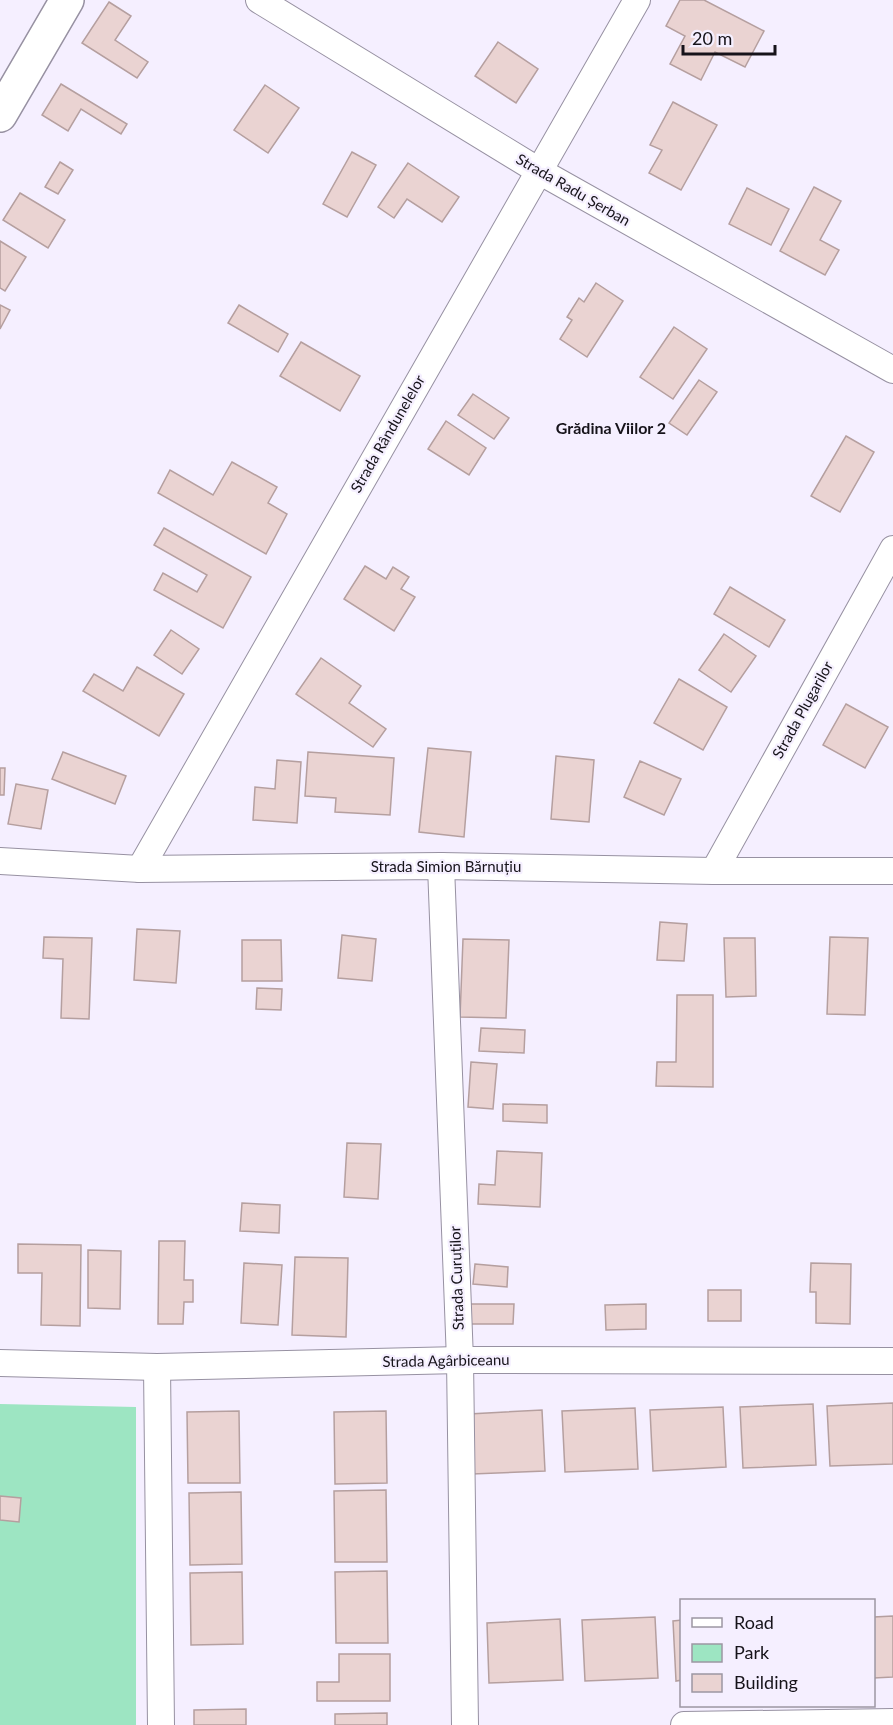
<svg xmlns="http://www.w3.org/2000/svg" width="893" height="1725" font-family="Lato,sans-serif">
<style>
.green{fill:#9de5c2}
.building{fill:#ead3d2;stroke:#b59f9f;stroke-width:1.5}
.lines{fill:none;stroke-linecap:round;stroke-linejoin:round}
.street-casing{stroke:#9791a2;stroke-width:28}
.secondary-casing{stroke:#9791a2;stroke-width:36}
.street{stroke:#fff;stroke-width:26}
.secondary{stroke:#fff;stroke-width:33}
.labels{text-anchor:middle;stroke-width:4.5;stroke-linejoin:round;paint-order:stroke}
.street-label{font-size:15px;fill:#16131a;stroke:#f5efff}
.neighbourhood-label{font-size:16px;font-weight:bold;fill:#16131a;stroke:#f5efff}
</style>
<rect width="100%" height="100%" fill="#f5efff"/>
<!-- green -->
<path class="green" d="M 0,1404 L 136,1407 L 136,1725 L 0,1725 Z"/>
<!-- building -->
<g class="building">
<path d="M 680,0 L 704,0 L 764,31 L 745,67 L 715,52 L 701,80 L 670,64 L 685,36 L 666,26 Z"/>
<path d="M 109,2 L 131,16 L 115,40 L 148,62 L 137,78 L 82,43 Z"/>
<path d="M 498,42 L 538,69 L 516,103 L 475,76 Z"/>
<path d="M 61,84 L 127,124 L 121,134 L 81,109 L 68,131 L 42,115 Z"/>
<path d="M 265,85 L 299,108 L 268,153 L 234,130 Z"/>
<path d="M 673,102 L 717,125 L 681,190 L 649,173 L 662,150 L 650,145 Z"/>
<path d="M 352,152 L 376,165 L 347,217 L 323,204 Z"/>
<path d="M 60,162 L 73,170 L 58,194 L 45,187 Z"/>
<path d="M 408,163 L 459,197 L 442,222 L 407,199 L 394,218 L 378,207 Z"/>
<path d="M 814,187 L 841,201 L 820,240 L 839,250 L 825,275 L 780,251 Z"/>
<path d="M 747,188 L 789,209 L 771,245 L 729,224 Z"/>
<path d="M 20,193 L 65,220 L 48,248 L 3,220 Z"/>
<path d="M 0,241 L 26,257 L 5,291 L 0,288 Z"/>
<path d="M 596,283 L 623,301 L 587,357 L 560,339 L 572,320 L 567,317 L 579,298 L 584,302 Z"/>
<path d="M 0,305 L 10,310 L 0,329 Z"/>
<path d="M 239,305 L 288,334 L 278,352 L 228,323 Z"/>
<path d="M 674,327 L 707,349 L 673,399 L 640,377 Z"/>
<path d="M 301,342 L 360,376 L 340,411 L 280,376 Z"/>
<path d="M 699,380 L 717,392 L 687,435 L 669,423 Z"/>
<path d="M 473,394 L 509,418 L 494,439 L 458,415 Z"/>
<path d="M 446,421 L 486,448 L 469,475 L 428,449 Z"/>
<path d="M 846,436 L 874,452 L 840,512 L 811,496 Z"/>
<path d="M 232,462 L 277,487 L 268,503 L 287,514 L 266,554 L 158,493 L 170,470 L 213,495 Z"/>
<path d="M 164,528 L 251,577 L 223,628 L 154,590 L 163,573 L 197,592 L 207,575 L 154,545 Z"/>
<path d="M 365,566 L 386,579 L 393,567 L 409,577 L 401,589 L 415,597 L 394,631 L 344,599 Z"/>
<path d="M 730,587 L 785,620 L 769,647 L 714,614 Z"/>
<path d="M 171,630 L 199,649 L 182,674 L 154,655 Z"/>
<path d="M 724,634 L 756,656 L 731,692 L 699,670 Z"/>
<path d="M 321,658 L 361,686 L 349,703 L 386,729 L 373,747 L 296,694 Z"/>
<path d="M 137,667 L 184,694 L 159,736 L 83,691 L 94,674 L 123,691 Z"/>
<path d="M 679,679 L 727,707 L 703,750 L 654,723 Z"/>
<path d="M 846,704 L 888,727 L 865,768 L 823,745 Z"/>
<path d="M 428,748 L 471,752 L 464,837 L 419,832 Z"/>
<path d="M 63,752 L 126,776 L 115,804 L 52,779 Z"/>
<path d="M 308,752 L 394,758 L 390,815 L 335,812 L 336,798 L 305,796 Z"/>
<path d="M 556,756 L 594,760 L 589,822 L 551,819 Z"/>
<path d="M 277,760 L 301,762 L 297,823 L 253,820 L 255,787 L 275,789 Z"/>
<path d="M 640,761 L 681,779 L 664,815 L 624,797 Z"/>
<path d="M 0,768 L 5,768 L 4,795 L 0,795 Z"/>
<path d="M 16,784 L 48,790 L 41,829 L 8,824 Z"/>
<path d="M 660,922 L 687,924 L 684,961 L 657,960 Z"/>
<path d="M 137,929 L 180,931 L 176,983 L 134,980 Z"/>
<path d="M 342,935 L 376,939 L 372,981 L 338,978 Z"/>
<path d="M 44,937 L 92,938 L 89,1019 L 61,1018 L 63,959 L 43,958 Z"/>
<path d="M 830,937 L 868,938 L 865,1015 L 827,1014 Z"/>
<path d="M 724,938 L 755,938 L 756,996 L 726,997 Z"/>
<path d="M 463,939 L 509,940 L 506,1018 L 460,1017 Z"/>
<path d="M 242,940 L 281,940 L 282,981 L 242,981 Z"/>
<path d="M 257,988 L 282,989 L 281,1010 L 256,1009 Z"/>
<path d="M 677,995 L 713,995 L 713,1087 L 656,1086 L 657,1062 L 676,1062 Z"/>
<path d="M 481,1028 L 525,1030 L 524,1053 L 479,1051 Z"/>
<path d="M 471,1062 L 497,1064 L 493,1109 L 468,1107 Z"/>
<path d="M 503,1104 L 547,1105 L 547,1123 L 503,1121 Z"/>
<path d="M 347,1143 L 381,1144 L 378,1199 L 344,1197 Z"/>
<path d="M 497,1151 L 542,1153 L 540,1207 L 478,1204 L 479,1184 L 495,1185 Z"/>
<path d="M 242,1203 L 280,1205 L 279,1233 L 240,1231 Z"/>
<path d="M 159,1241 L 185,1241 L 184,1280 L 193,1280 L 193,1302 L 184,1302 L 183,1324 L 158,1324 Z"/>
<path d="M 18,1244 L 81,1245 L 80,1326 L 41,1325 L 42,1273 L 18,1273 Z"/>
<path d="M 88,1250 L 121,1251 L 120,1309 L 88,1308 Z"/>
<path d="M 295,1257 L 348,1258 L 346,1337 L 292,1335 Z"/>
<path d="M 244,1263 L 282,1265 L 278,1325 L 241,1323 Z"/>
<path d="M 811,1263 L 851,1264 L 850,1324 L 816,1323 L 816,1292 L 810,1292 Z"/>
<path d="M 475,1264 L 508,1267 L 507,1287 L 473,1284 Z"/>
<rect x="708" y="1290" width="33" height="31"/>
<path d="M 461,1304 L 514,1304 L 513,1324 L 460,1324 Z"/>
<path d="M 646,1304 L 646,1329 L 606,1330 L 605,1305 Z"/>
<path d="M 893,1403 L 893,1464 L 830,1466 L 827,1406 Z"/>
<path d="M 813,1404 L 816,1465 L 743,1468 L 740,1407 Z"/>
<path d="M 723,1407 L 726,1467 L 653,1471 L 650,1410 Z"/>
<path d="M 635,1408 L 638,1469 L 565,1472 L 562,1411 Z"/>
<path d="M 542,1410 L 545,1471 L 472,1474 L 469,1414 Z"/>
<path d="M 239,1411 L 240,1483 L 188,1483 L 187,1412 Z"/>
<path d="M 386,1411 L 387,1483 L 335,1484 L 334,1412 Z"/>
<path d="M 386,1490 L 387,1562 L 335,1562 L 334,1491 Z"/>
<path d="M 241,1492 L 242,1564 L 190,1565 L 189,1493 Z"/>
<path d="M 0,1496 L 21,1498 L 19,1522 L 0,1520 Z"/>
<path d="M 387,1571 L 388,1643 L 336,1643 L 335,1572 Z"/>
<path d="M 242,1572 L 243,1644 L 191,1645 L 190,1573 Z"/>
<path d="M 893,1616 L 893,1677 L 874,1678 L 874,1617 Z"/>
<path d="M 655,1617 L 658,1678 L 585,1681 L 582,1620 Z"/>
<path d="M 560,1619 L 563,1680 L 489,1683 L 487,1623 Z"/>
<path d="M 682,1620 L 682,1680 L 676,1681 L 673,1621 Z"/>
<path d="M 339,1654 L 390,1654 L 390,1701 L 317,1701 L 317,1682 L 339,1682 Z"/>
<path d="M 246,1709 L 246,1725 L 194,1725 L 194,1710 Z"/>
<path d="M 387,1713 L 387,1725 L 335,1725 L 335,1714 Z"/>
</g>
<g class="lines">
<defs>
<g id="street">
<path d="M 259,0 L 539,171 L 893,370"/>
<path d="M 0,861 L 140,869 L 441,866 L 714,871 L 893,871"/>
<path d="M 441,866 L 460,1360 L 465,1725"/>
<path d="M 140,869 L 637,0"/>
<path d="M 714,871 L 893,549"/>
<path d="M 0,1363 L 157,1367 L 460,1360 L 893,1361"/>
<path d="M 157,1367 L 161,1725"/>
<path d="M 684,1725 L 893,1722"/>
</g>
<path id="secondary" d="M 0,115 L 67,0"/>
</defs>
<!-- street casing -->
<use href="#street" class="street-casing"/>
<!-- secondary casing -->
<use href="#secondary" class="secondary-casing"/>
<!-- street -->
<use href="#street" class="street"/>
<!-- secondary -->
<use href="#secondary" class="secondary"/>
</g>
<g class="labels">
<!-- street labels -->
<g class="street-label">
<text transform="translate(573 190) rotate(30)" y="5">Strada Radu Șerban</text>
<text transform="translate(388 434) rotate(-60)" y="5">Strada Rândunelelor</text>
<text transform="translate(803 710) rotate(-61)" y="5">Strada Plugarilor</text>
<text x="446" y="872">Strada Simion Bărnuțiu</text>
<text transform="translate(457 1278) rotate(-92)" y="5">Strada Curuților</text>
<text transform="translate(446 1361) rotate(-1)" y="5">Strada Agârbiceanu</text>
</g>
<!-- neighbourhood labels -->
<g class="neighbourhood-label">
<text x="611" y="434">Grădina Viilor 2</text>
</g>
</g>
<!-- legend -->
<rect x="680" y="1599" width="195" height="108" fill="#f5efff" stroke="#9c97a3" stroke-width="1.5"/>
<rect x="692" y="1618" width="30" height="9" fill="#ffffff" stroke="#9c97a3" stroke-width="1.5"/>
<text x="734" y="1629" font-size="18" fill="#16131a">Road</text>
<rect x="692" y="1644" width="30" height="18" fill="#9de5c2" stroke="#9c97a3" stroke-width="1.5"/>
<text x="734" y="1659" font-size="18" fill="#16131a">Park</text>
<rect x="692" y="1674" width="30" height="18" fill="#ead3d2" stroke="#9c97a3" stroke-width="1.5"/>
<text x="734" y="1689" font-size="18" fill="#16131a">Building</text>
<!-- scale -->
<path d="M683 45v9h92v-9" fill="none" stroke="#16131a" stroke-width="3"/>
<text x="692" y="45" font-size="18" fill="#16131a" stroke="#f5efff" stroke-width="4.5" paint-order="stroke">20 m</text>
</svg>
